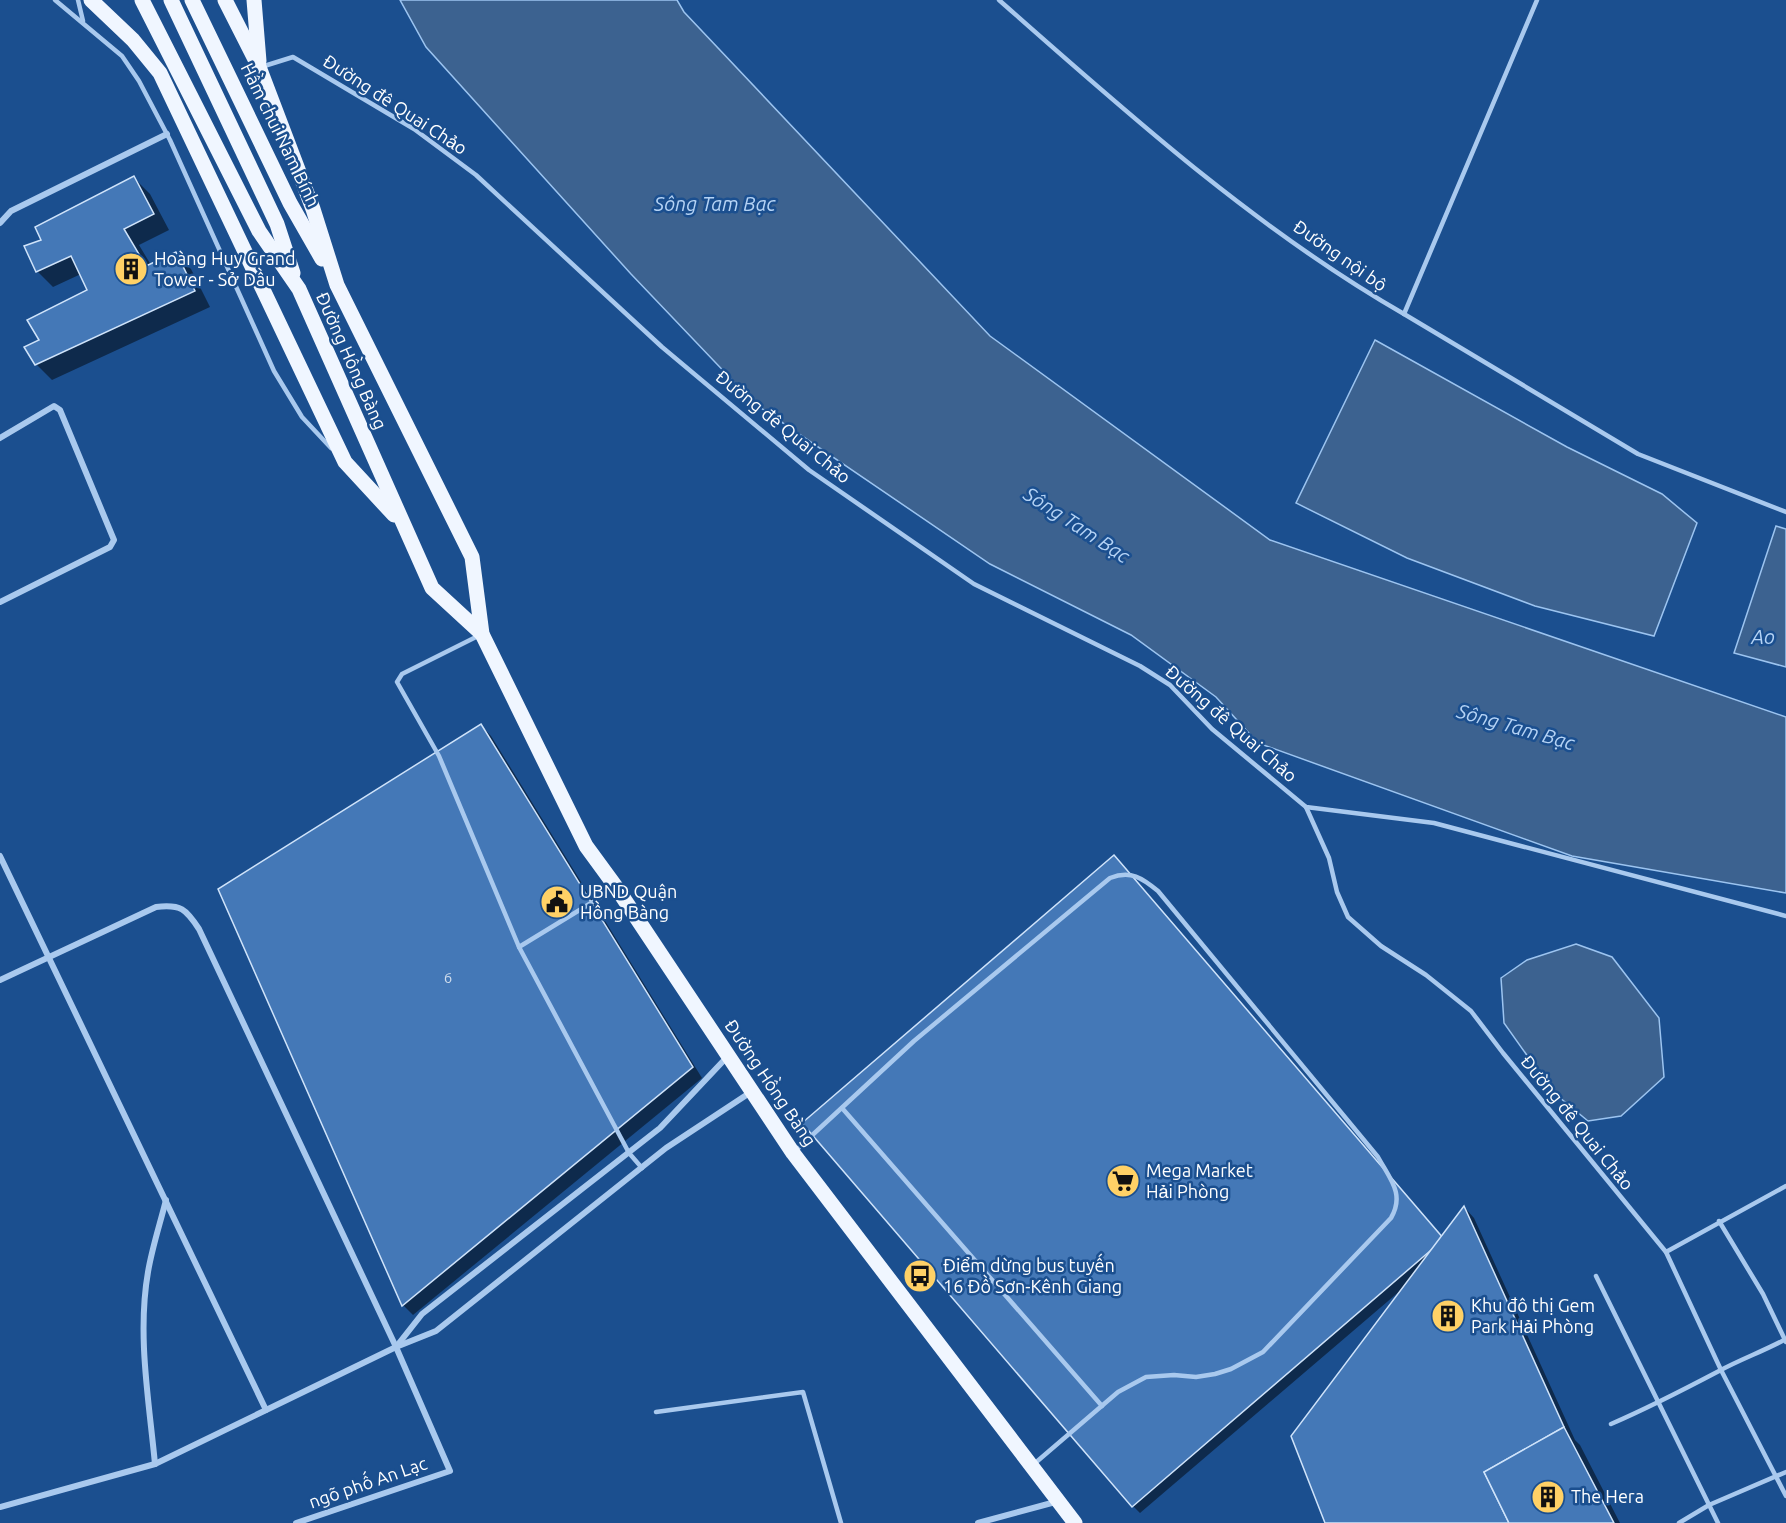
<svg xmlns="http://www.w3.org/2000/svg" width="1786" height="1523" font-family="Ubuntu,sans-serif">
<style>
.water{fill:#3c6290;stroke:#9cc4f0;stroke-width:1.5}
.shadow{fill:#0007}
.building{fill:#4478b7;stroke:#cfe3fa;stroke-width:1.5}
.lines{fill:none;stroke-linecap:round;stroke-linejoin:round}
.service{stroke:#a9c9ee;stroke-width:4.5}
.minor{stroke:#a9c9ee;stroke-width:6}
.primary{stroke:#f0f6ff;stroke-width:15}
.labels{text-anchor:middle;stroke-width:5;stroke-linejoin:round;paint-order:stroke}
.number-label{font-size:15px;fill:#d0dded}
.street-label{font-size:18px;fill:#fff;stroke:#1b4f8f}
.poi-label{font-size:18px;fill:#fff;stroke:#1b4f8f;text-anchor:start}
.water-label{font-size:20px;font-style:italic;fill:#b5d3f5;stroke:#1b4f8f}
</style>
<rect width="100%" height="100%" fill="#1b4f8f"/>
<!-- water -->
<g class="water">
<path d="M 400,0 L 677,0 L 684,12 L 990,336 L 1270,540 L 1786,717 L 1786,893 L 1572,856 L 1258,743 L 1216,697 L 1131,635 L 990,564 L 755,404 L 631,274 L 426,47 Z"/>
<path d="M 1375,340 L 1567,447 L 1662,494 L 1697,523 L 1654,636 L 1535,606 L 1407,558 L 1296,503 Z"/>
<path d="M 1776,526 L 1786,529 L 1786,667 L 1734,653 Z"/>
<path d="M 1576,944 L 1612,957 L 1659,1018 L 1664,1077 L 1621,1116 L 1588,1121 L 1553,1092 L 1504,1023 L 1501,978 L 1527,960 Z"/>
</g>
<!-- shadow -->
<g class="shadow">
<path d="M 134,178 L 150,194 L 169,230 L 139,245 L 151,265 L 175,254 L 191,269 L 210,307 L 52,380 L 36,364 L 41,340 L 89,291 L 81,274 L 53,287 L 37,271 L 43,241 Z"/>
<path d="M 481,725 L 491,736 L 702,1078 L 413,1315 L 403,1305 Z"/>
<path d="M 1465,1208 L 1474,1218 L 1575,1440 L 1580,1445 L 1620,1523 L 1327,1523 L 1401,1290 L 1140,1513 L 1133,1506 L 1442,1238 Z"/>
</g>
<!-- building -->
<g class="building">
<path d="M 134,176 L 154,214 L 124,229 L 146,266 L 176,252 L 195,291 L 35,365 L 24,347 L 39,340 L 27,320 L 87,290 L 71,256 L 36,272 L 24,246 L 41,240 L 35,227 Z"/>
<path d="M 481,724 L 693,1067 L 402,1306 L 218,889 Z"/>
<path d="M 1114,855 L 1444,1239 L 1132,1507 L 802,1123 Z"/>
<path d="M 1464,1206 L 1564,1427 L 1484,1472 L 1509,1523 L 1325,1523 L 1291,1436 Z"/>
<path d="M 1564,1427 L 1614,1523 L 1509,1523 L 1484,1472 Z"/>
</g>
<g class="lines">
<!-- service -->
<g class="service">
<path d="M 55,0 L 122,56 L 139,81 L 170,140 L 274,371 L 302,417 L 331,448"/>
<path d="M 78,0 L 83,21"/>
<path d="M 999,0 C 1127,113 1256,229 1404,314 L 1537,0"/>
<path d="M 261,67 L 293,57 L 414,129 L 476,175 L 662,347 L 809,470 L 974,584 L 1140,666 L 1170,685 L 1212,729 L 1306,807 L 1434,823 L 1786,916"/>
<path d="M 1404,314 L 1638,454 L 1786,512"/>
<path d="M 478,636 L 402,674 L 397,682 L 439,756 L 519,947 L 629,1153 L 642,1168"/>
<path d="M 1306,807 L 1329,858 L 1337,892 L 1348,917 L 1381,946 L 1426,975 L 1471,1011 L 1503,1053 L 1666,1252 L 1721,1370 L 1786,1496"/>
<path d="M 519,947 L 614,889"/>
<path d="M 842,1108 L 1102,1406"/>
<path d="M 794,1152 L 914,1041 L 1110,878 C 1131,870 1142,878 1158,891 L 1378,1157 C 1390,1179 1405,1194 1391,1218 L 1263,1352 L 1231,1369 L 1215,1374 L 1196,1377 L 1174,1375 L 1146,1377 L 1118,1392 L 1034,1464"/>
<path d="M 1719,1221 L 1763,1294 L 1786,1342"/>
<path d="M 1666,1252 L 1786,1186"/>
<path d="M 1596,1276 L 1718,1523"/>
<path d="M 656,1412 L 803,1392 L 841,1523"/>
<path d="M 1611,1424 C 1648,1408 1683,1390 1719,1371 C 1741,1359 1764,1351 1786,1339"/>
<path d="M 1679,1523 L 1709,1505 L 1786,1472"/>
</g>
<!-- minor -->
<g class="minor">
<path d="M 0,223 L 11,211 L 167,134"/>
<path d="M 0,438 L 54,406 L 60,410 L 114,540 L 110,547 L 0,602"/>
<path d="M 0,856 L 266,1410"/>
<path d="M 0,980 L 156,907 C 181,904 186,909 199,929 L 396,1347 L 450,1471 L 296,1523"/>
<path d="M 396,1347 L 422,1314 L 660,1128 L 727,1057"/>
<path d="M 155,1464 C 149,1401 137,1335 148,1272 C 152,1248 160,1224 166,1200"/>
<path d="M 0,1507 L 155,1464 L 396,1347 L 436,1331 L 666,1148 L 751,1092"/>
<path d="M 978,1523 L 1059,1501"/>
</g>
<!-- primary -->
<g class="primary">
<path d="M 91,0 L 133,40 L 160,73 L 345,462 L 394,515"/>
<path d="M 142,0 L 259,231 L 299,289 L 432,588 L 482,634"/>
<path d="M 171,0 L 277,224 L 293,273"/>
<path d="M 192,0 L 290,203 L 322,259"/>
<path d="M 225,0 L 259,67 L 313,209 L 337,285 L 472,557 L 482,634 L 586,846 L 616,887 L 793,1153 L 1075,1523"/>
<path d="M 254,0 L 259,61"/>
</g>
</g>
<!-- icons -->
<defs>
<symbol id="building-disc" viewBox="-11 -11 22 22"><circle r="9.5" fill="#ffd166" stroke="#1b4f8f"/><path d="M-4-6H4V6H1V3H-1V6H-4ZM-2.5-4.3h1.7v1.8h-1.7ZM.8-4.3h1.7v1.8H.8ZM-2.5-1h1.7V.8h-1.7ZM.8-1h1.7V.8H.8Z" fill="#111"/></symbol>
<symbol id="civic-disc" viewBox="-11 -11 22 22"><circle r="9.5" fill="#ffd166" stroke="#1b4f8f"/><path d="M-.6-6.5H3V-4.5H.6V-3L4-1V1h2V6H-6V1h2V-1L-.6-3ZM-1.2 2.5V6h2.4V2.5Z" fill="#111"/></symbol>
<symbol id="supermarket-disc" viewBox="-11 -11 22 22"><circle r="9.5" fill="#ffd166" stroke="#1b4f8f"/><path d="M-6-5.5h2.5l.6 2H6L4.5 2H-2.5L-4.4-4H-6ZM-1.5 3.2a1.3 1.3 0 1 0 .1 0ZM3 3.2a1.3 1.3 0 1 0 .1 0Z" fill="#111"/></symbol>
<symbol id="bus-disc" viewBox="-11 -11 22 22"><circle r="9.5" fill="#ffd166" stroke="#1b4f8f"/><path d="M-5-6H5V4H4V6H2V4H-2V6H-4V4H-5ZM-3.5-4V0h7V-4ZM-3.5 1.2v1.5H-2V1.2ZM2 1.2v1.5H3.5V1.2Z" fill="#111"/></symbol>
</defs>
<g fill-rule="evenodd">
<use href="#building-disc" x="112" y="250" width="38" height="38"/>
<use href="#civic-disc" x="538" y="883" width="38" height="38"/>
<use href="#supermarket-disc" x="1104" y="1162" width="38" height="38"/>
<use href="#bus-disc" x="901" y="1257" width="38" height="38"/>
<use href="#building-disc" x="1429" y="1297" width="38" height="38"/>
<use href="#building-disc" x="1529" y="1478" width="38" height="38"/>
</g>
<g class="labels">
<!-- number labels -->
<g class="number-label">
<text x="448" y="983">6</text>
</g>
<!-- street labels -->
<g class="street-label">
<text transform="translate(395 105) rotate(33)" y="6">Đường đê Quai Chảo</text>
<text transform="translate(280 135) rotate(64)" y="6">Hầm chui Nam Bính</text>
<text transform="translate(1340 256) rotate(35)" y="6">Đường nội bộ</text>
<text transform="translate(351 361) rotate(66)" y="6">Đường Hồng Bàng</text>
<text transform="translate(783 427) rotate(39)" y="6">Đường đê Quai Chảo</text>
<text transform="translate(1231 724) rotate(41)" y="6">Đường đê Quai Chảo</text>
<text transform="translate(770 1083) rotate(56)" y="6">Đường Hồng Bàng</text>
<text transform="translate(1577 1123) rotate(51)" y="6">Đường đê Quai Chảo</text>
<text transform="translate(368 1483) rotate(-19)" y="6">ngõ phố An Lạc</text>
</g>
<!-- poi labels -->
<g class="poi-label">
<text x="154" y="265">Hoàng Huy Grand<tspan x="154" dy="21">Tower - Sở Dầu</tspan></text>
<text x="580" y="898">UBND Quận<tspan x="580" dy="21">Hồng Bàng</tspan></text>
<text x="1146" y="1177">Mega Market<tspan x="1146" dy="21">Hải Phòng</tspan></text>
<text x="943" y="1272">Điểm dừng bus tuyến<tspan x="943" dy="21">16 Đồ Sơn-Kênh Giang</tspan></text>
<text x="1471" y="1312">Khu đô thị Gem<tspan x="1471" dy="21">Park Hải Phòng</tspan></text>
<text x="1571" y="1503">The Hera</text>
</g>
<!-- water labels -->
<g class="water-label">
<text x="715" y="211">Sông Tam Bạc</text>
<text transform="translate(1077 525) rotate(33)" y="7">Sông Tam Bạc</text>
<text x="1763" y="644">Ao</text>
<text transform="translate(1516 727) rotate(16)" y="7">Sông Tam Bạc</text>
</g>
</g>
</svg>
